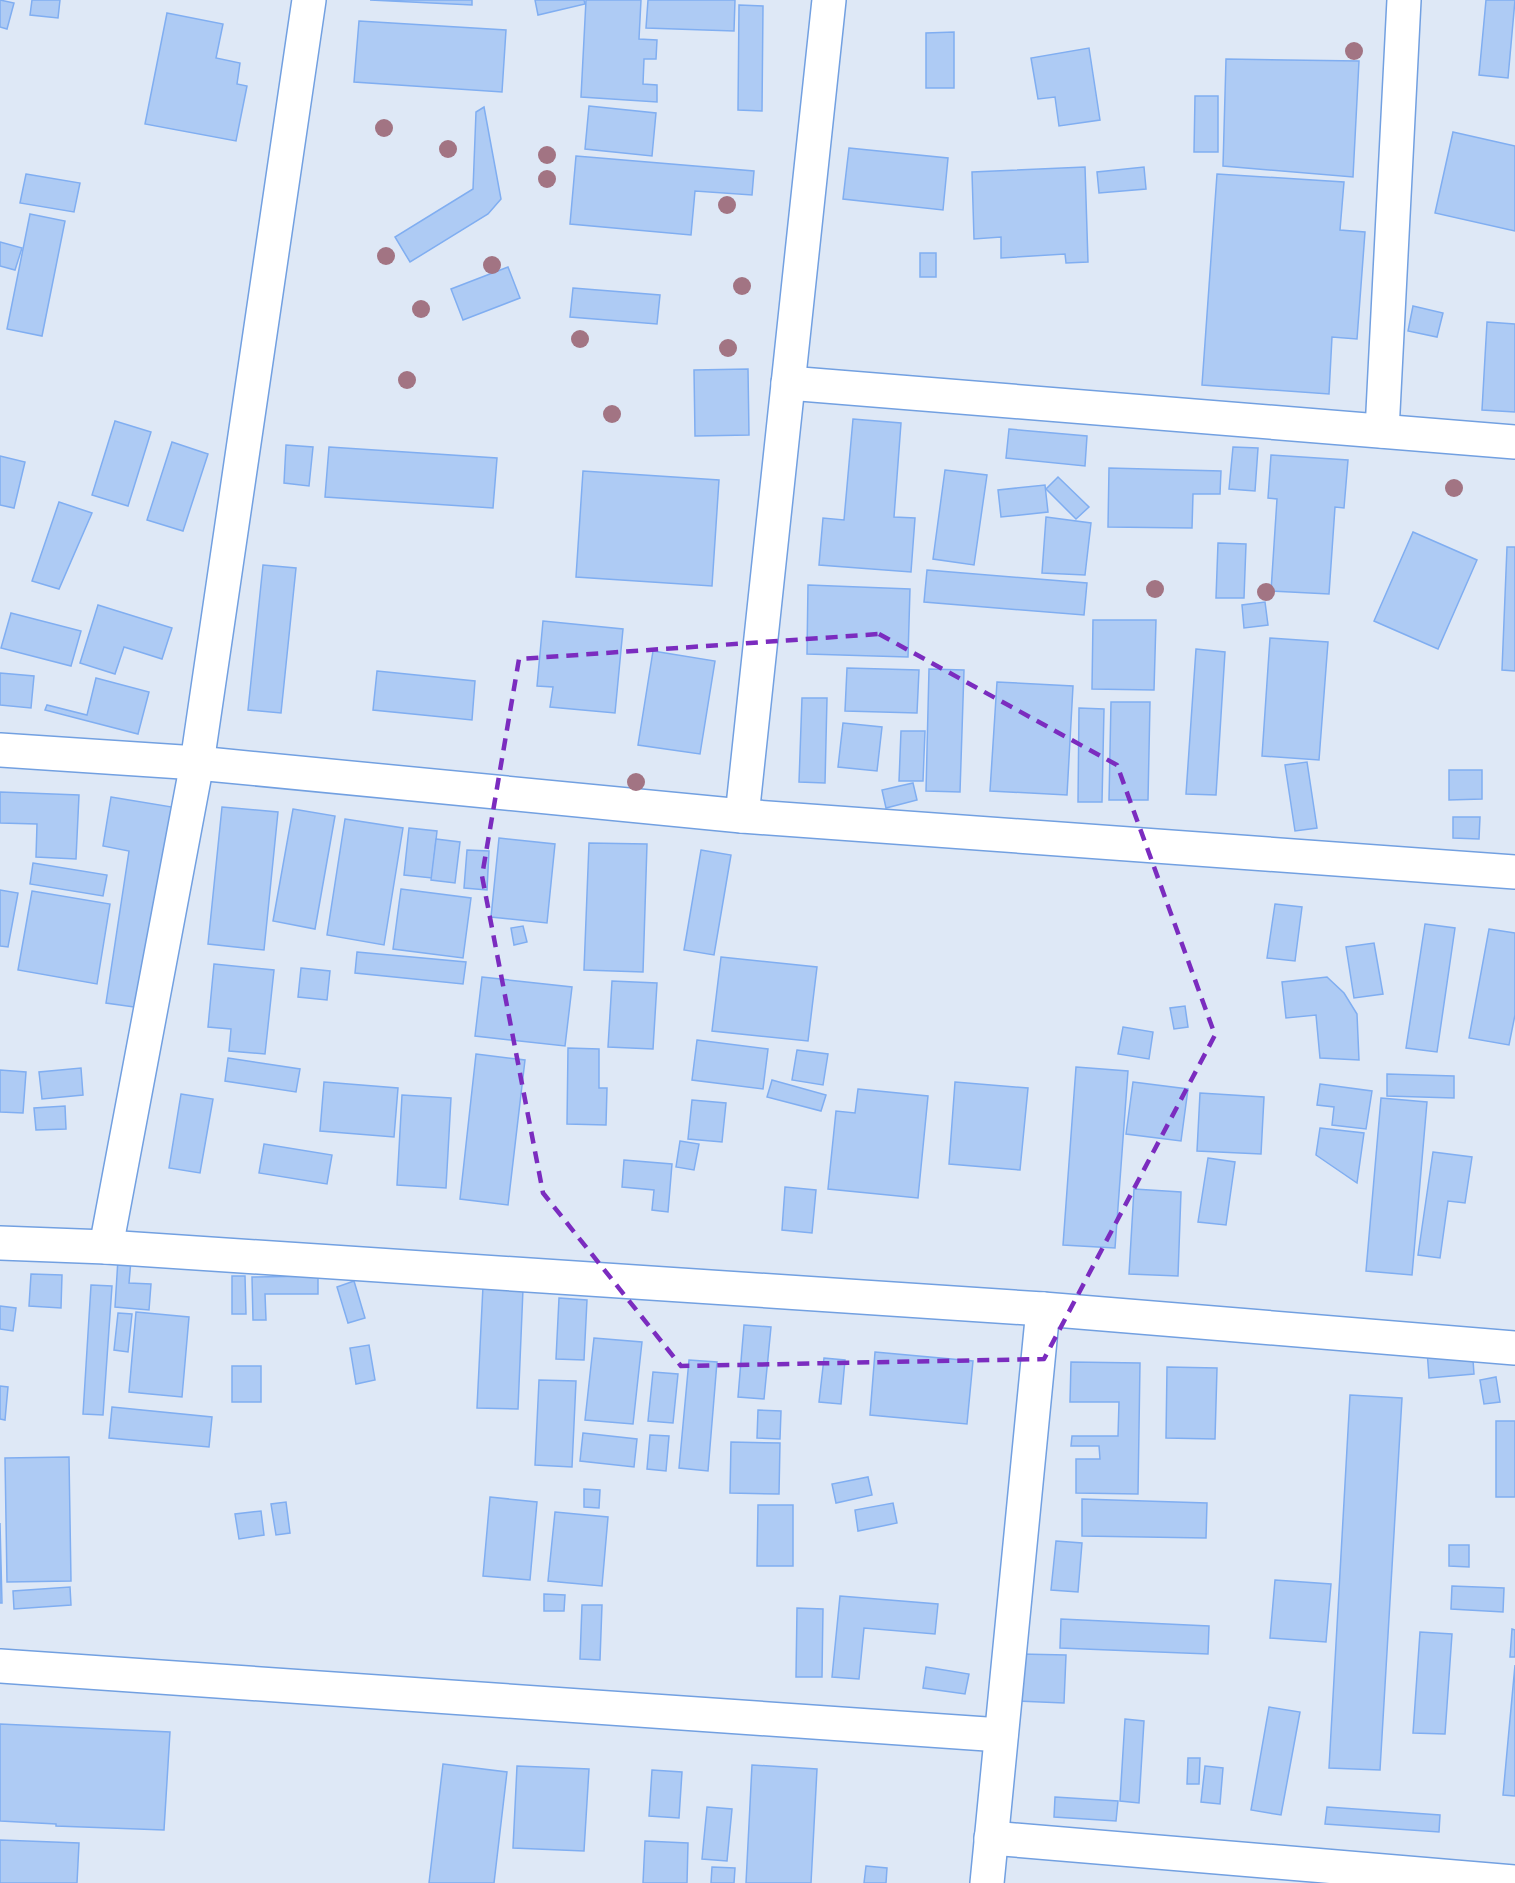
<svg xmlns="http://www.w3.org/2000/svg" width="1515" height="1883" font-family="'DM Sans',sans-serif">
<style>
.building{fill:#aecbf4;stroke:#80aef1;stroke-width:1.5}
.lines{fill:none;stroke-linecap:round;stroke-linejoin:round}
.minor-casing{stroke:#72a0e1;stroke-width:36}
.minor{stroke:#fff;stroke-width:33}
.tree{fill:#a27483}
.marked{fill:none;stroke:#7b2cbf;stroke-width:4.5;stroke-dasharray:12 8;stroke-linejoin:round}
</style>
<rect width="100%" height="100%" fill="#dee8f6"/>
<!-- building -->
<g class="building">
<path d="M 0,0 L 14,3 L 7,29 L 0,27 Z"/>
<path d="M 32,0 L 60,0 L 58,18 L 30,15 Z"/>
<path d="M 370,0 L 472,0 L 472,5 Z"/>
<path d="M 535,0 L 584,0 L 585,4 L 538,15 Z"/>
<path d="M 586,0 L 641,0 L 639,39 L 657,40 L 656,59 L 644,59 L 643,84 L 657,85 L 657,102 L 581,97 Z"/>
<path d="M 648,0 L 735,0 L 734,31 L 646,28 Z"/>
<path d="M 1486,0 L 1515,0 L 1508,78 L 1479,75 Z"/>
<path d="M 739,5 L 763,6 L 762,111 L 738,110 Z"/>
<path d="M 167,13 L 223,24 L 216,58 L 240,63 L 237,84 L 247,86 L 236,141 L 145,124 Z"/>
<path d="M 359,21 L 506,30 L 502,92 L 354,82 Z"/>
<path d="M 954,32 L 954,88 L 926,88 L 926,33 Z"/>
<path d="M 1089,48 L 1100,120 L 1059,126 L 1055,97 L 1038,99 L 1031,58 Z"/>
<path d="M 1226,59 L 1359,61 L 1353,177 L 1223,166 Z"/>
<path d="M 1195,96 L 1218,96 L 1218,152 L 1194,152 Z"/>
<path d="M 589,106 L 656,113 L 652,156 L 585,149 Z"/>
<path d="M 484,107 L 501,199 L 488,214 L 410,262 L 395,237 L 473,189 L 476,112 Z"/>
<path d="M 1453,132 L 1515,146 L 1515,231 L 1435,213 Z"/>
<path d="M 849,148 L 948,158 L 943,210 L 843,199 Z"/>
<path d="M 576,156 L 754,171 L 752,195 L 695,191 L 691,235 L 570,224 Z"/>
<path d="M 1085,167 L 1088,262 L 1066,263 L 1065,254 L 1001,258 L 1001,237 L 974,239 L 972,172 Z"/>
<path d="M 1144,167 L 1146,189 L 1099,193 L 1097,172 Z"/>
<path d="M 26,174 L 80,183 L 74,212 L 20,203 Z"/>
<path d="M 1217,174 L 1344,182 L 1340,230 L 1365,232 L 1357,339 L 1332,337 L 1329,394 L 1202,385 Z"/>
<path d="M 30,214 L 65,221 L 42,336 L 7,329 Z"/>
<path d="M 0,242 L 22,248 L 15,270 L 0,266 Z"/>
<rect x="920" y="253" width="16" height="24"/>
<path d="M 508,267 L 520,298 L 463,320 L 451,289 Z"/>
<path d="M 573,288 L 660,295 L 657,324 L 570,317 Z"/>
<path d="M 1413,306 L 1443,313 L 1437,337 L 1408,331 Z"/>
<path d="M 1487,322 L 1515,324 L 1515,412 L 1482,410 Z"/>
<path d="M 748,369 L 749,435 L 695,436 L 694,370 Z"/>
<path d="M 853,419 L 901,423 L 894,517 L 915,518 L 911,572 L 819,565 L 823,518 L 844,520 Z"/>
<path d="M 115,421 L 151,432 L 128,506 L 92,495 Z"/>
<path d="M 1009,429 L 1087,436 L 1085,466 L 1006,458 Z"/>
<path d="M 172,442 L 208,454 L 183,531 L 147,520 Z"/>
<path d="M 286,445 L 313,447 L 309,486 L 284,483 Z"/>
<path d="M 329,447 L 497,458 L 493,508 L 325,497 Z"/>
<path d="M 1233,447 L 1258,448 L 1255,491 L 1229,489 Z"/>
<path d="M 1271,455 L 1348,460 L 1344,508 L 1335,507 L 1329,594 L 1271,591 L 1277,499 L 1268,498 Z"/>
<path d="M 0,456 L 25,462 L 14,508 L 0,505 Z"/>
<path d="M 1109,468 L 1221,471 L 1220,494 L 1193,494 L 1192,528 L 1108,527 Z"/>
<path d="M 945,470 L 987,475 L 974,565 L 933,559 Z"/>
<path d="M 583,471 L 719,480 L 712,586 L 576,577 Z"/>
<path d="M 1058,477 L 1089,507 L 1076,519 L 1046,489 Z"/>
<path d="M 1045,485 L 1048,512 L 1001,517 L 998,490 Z"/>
<path d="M 59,502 L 92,513 L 59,589 L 32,581 Z"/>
<path d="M 1046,517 L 1091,523 L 1085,575 L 1042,573 Z"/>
<path d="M 1413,532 L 1477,560 L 1438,649 L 1374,621 Z"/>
<path d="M 1218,543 L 1246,544 L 1244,598 L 1216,598 Z"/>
<path d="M 1507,547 L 1515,547 L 1515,671 L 1502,670 Z"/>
<path d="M 263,565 L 296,568 L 281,713 L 248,710 Z"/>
<path d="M 927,570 L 1087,583 L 1084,615 L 924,602 Z"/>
<path d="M 808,585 L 910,589 L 908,657 L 807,654 Z"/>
<path d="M 1265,602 L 1268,625 L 1244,628 L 1242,605 Z"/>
<path d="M 98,605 L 172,628 L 162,659 L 124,647 L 115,674 L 80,663 Z"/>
<path d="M 11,613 L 81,631 L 71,666 L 1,648 Z"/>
<path d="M 1093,620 L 1156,620 L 1154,690 L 1092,689 Z"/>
<path d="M 543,621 L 623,629 L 615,713 L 550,707 L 553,687 L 537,686 Z"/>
<path d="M 1270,638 L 1328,642 L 1319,760 L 1262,756 Z"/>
<path d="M 1196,649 L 1225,652 L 1216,795 L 1186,794 Z"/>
<path d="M 653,651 L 715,661 L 700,754 L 638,745 Z"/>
<path d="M 847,668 L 919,670 L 917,713 L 845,711 Z"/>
<path d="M 929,669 L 964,670 L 960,792 L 926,791 Z"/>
<path d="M 377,671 L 475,681 L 472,720 L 373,710 Z"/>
<path d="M 0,673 L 34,676 L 31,708 L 0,705 Z"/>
<path d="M 96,678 L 149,692 L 138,734 L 45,710 L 47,705 L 87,715 Z"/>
<path d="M 997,682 L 1073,686 L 1067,795 L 990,791 Z"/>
<path d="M 802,698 L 827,698 L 825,783 L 799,782 Z"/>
<path d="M 1111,702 L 1150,702 L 1148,800 L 1109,800 Z"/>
<path d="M 1079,708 L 1104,709 L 1102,802 L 1078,802 Z"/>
<path d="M 843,723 L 882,727 L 877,771 L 838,767 Z"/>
<path d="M 901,731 L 925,731 L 923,781 L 899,781 Z"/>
<path d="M 1307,762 L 1317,828 L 1295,831 L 1285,765 Z"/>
<path d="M 1449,770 L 1482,770 L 1482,799 L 1449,800 Z"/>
<path d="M 913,783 L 917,800 L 886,808 L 882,790 Z"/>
<path d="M 0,792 L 79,795 L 76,859 L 36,857 L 37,824 L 0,823 Z"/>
<path d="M 111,797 L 172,807 L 141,1008 L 106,1003 L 129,851 L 103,846 Z"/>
<path d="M 222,807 L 278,812 L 264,950 L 208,944 Z"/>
<path d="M 293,809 L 335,816 L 315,929 L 273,921 Z"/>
<path d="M 1453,817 L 1480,817 L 1479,839 L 1453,838 Z"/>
<path d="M 345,819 L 403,828 L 384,945 L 327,935 Z"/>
<path d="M 409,828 L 437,831 L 432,878 L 404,875 Z"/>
<path d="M 499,838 L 555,844 L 547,923 L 491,917 Z"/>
<path d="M 436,839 L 460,842 L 455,883 L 431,880 Z"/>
<path d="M 589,843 L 647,844 L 643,972 L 584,970 Z"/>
<path d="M 467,850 L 489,851 L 487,890 L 464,888 Z"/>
<path d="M 701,850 L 731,855 L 714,955 L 684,950 Z"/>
<path d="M 33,863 L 107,875 L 103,896 L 30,884 Z"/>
<path d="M 401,889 L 471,898 L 463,958 L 393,949 Z"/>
<path d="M 0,890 L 18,893 L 8,947 L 0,946 Z"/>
<path d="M 32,891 L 110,904 L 97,984 L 18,970 Z"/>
<path d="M 1275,904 L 1302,907 L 1295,961 L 1267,958 Z"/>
<path d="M 1425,924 L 1455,928 L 1437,1052 L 1406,1048 Z"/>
<path d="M 523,926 L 527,942 L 514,945 L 511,928 Z"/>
<path d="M 1489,929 L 1515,933 L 1515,1015 L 1509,1045 L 1469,1038 Z"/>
<path d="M 1374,943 L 1383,994 L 1354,998 L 1346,947 Z"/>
<path d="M 357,952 L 466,962 L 463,984 L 355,973 Z"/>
<path d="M 721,957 L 817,967 L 808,1041 L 712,1031 Z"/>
<path d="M 214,964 L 274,970 L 265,1054 L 229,1051 L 231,1029 L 208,1027 Z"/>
<path d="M 301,968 L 330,971 L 327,1000 L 298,997 Z"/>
<path d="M 482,977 L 572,987 L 565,1046 L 475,1036 Z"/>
<path d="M 1327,977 L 1344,993 L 1357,1014 L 1359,1060 L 1320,1058 L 1316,1015 L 1286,1018 L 1282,982 Z"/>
<path d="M 612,981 L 657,983 L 653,1049 L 608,1047 Z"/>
<path d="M 1185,1006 L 1188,1027 L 1174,1029 L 1170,1008 Z"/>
<path d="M 1123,1027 L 1153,1032 L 1149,1059 L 1118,1054 Z"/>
<path d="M 697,1040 L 768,1049 L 763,1089 L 692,1080 Z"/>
<path d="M 568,1048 L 599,1049 L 599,1088 L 607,1088 L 606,1125 L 567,1124 Z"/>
<path d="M 797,1050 L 828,1054 L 823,1085 L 792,1080 Z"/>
<path d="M 476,1054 L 525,1060 L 508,1205 L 460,1199 Z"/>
<path d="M 228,1058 L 300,1069 L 296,1092 L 225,1081 Z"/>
<path d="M 1076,1067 L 1128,1071 L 1115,1248 L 1063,1245 Z"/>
<path d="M 81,1068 L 83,1095 L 42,1099 L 39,1072 Z"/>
<path d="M 0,1070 L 26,1072 L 23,1113 L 0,1112 Z"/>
<path d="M 1387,1074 L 1454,1076 L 1454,1098 L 1387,1096 Z"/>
<path d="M 772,1080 L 826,1095 L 821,1111 L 767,1097 Z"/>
<path d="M 324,1082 L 398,1088 L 394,1137 L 320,1131 Z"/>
<path d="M 955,1082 L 1028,1088 L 1020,1170 L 949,1164 Z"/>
<path d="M 1133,1082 L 1188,1089 L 1181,1141 L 1126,1134 Z"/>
<path d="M 1320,1084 L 1372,1091 L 1366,1129 L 1332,1125 L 1334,1107 L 1317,1105 Z"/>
<path d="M 858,1089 L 928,1096 L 918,1198 L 828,1189 L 836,1111 L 855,1113 Z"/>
<path d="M 1200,1093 L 1264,1097 L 1261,1154 L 1197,1151 Z"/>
<path d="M 181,1094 L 213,1099 L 200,1173 L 169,1168 Z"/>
<path d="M 402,1095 L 451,1098 L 446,1188 L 397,1185 Z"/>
<path d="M 1381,1098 L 1427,1102 L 1412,1275 L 1366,1271 Z"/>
<path d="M 692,1100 L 726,1103 L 722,1142 L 688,1139 Z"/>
<path d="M 65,1106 L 66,1129 L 36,1130 L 34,1108 Z"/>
<path d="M 1320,1128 L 1364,1133 L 1357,1183 L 1316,1155 Z"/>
<path d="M 680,1141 L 699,1144 L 694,1170 L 676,1167 Z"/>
<path d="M 264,1144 L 332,1155 L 327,1184 L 259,1173 Z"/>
<path d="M 1433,1152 L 1472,1157 L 1465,1203 L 1448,1201 L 1440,1258 L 1418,1255 Z"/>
<path d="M 1208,1158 L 1235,1162 L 1226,1225 L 1198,1222 Z"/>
<path d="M 624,1160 L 672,1164 L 668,1212 L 652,1210 L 654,1190 L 622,1187 Z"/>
<path d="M 785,1187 L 816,1190 L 812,1233 L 782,1230 Z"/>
<path d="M 1134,1189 L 1181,1192 L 1178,1276 L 1129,1274 Z"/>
<path d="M 118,1259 L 131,1260 L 129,1283 L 151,1284 L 149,1310 L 115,1307 Z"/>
<path d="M 31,1274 L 62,1275 L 61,1308 L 29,1306 Z"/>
<path d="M 232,1276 L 245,1276 L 246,1314 L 232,1314 Z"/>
<path d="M 318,1276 L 318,1294 L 265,1294 L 266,1320 L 253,1320 L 252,1277 Z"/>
<path d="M 354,1281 L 365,1318 L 348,1323 L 337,1287 Z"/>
<path d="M 91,1285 L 112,1286 L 103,1415 L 83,1414 Z"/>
<path d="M 483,1286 L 523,1289 L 518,1409 L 477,1408 Z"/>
<path d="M 559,1298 L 587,1300 L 584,1360 L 556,1359 Z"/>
<path d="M 0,1306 L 16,1308 L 13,1331 L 0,1329 Z"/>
<path d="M 136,1312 L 189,1317 L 182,1397 L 129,1392 Z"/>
<path d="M 118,1313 L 132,1314 L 128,1352 L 114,1350 Z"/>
<path d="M 744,1325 L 771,1327 L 764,1399 L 738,1397 Z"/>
<path d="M 594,1338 L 642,1342 L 633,1424 L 585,1420 Z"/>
<path d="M 369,1345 L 375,1380 L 356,1384 L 350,1348 Z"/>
<path d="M 1472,1346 L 1474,1374 L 1429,1378 L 1427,1350 Z"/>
<path d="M 875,1352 L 973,1361 L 967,1424 L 870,1415 Z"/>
<path d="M 824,1358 L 845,1360 L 841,1404 L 819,1402 Z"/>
<path d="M 689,1360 L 717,1362 L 708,1471 L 679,1468 Z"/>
<path d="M 1071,1362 L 1140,1363 L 1138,1494 L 1076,1493 L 1076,1459 L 1100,1459 L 1099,1446 L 1071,1446 L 1072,1436 L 1118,1436 L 1119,1402 L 1070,1402 Z"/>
<rect x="232" y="1366" width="29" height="36"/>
<path d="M 1167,1367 L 1217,1368 L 1215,1439 L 1166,1438 Z"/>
<path d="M 653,1372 L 678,1374 L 673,1423 L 648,1421 Z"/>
<path d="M 1496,1377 L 1500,1402 L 1484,1404 L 1480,1380 Z"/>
<path d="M 539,1380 L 576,1381 L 572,1467 L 535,1465 Z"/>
<path d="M 0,1386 L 8,1387 L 5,1420 L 0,1419 Z"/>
<path d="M 1350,1395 L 1402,1398 L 1380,1770 L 1329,1768 Z"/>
<path d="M 112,1407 L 212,1417 L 209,1447 L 109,1438 Z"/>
<path d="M 758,1410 L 781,1411 L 780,1439 L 757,1438 Z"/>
<rect x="1496" y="1421" width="19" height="76"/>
<path d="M 583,1433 L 637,1439 L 634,1467 L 580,1461 Z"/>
<path d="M 650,1435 L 669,1436 L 666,1471 L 647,1469 Z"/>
<path d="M 731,1442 L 780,1443 L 779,1494 L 730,1493 Z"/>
<path d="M 69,1457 L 71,1581 L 7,1582 L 5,1458 Z"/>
<path d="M 868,1477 L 872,1495 L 836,1503 L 832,1484 Z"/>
<path d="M 584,1489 L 600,1490 L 599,1508 L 584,1507 Z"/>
<path d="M 490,1497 L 537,1502 L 530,1580 L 483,1576 Z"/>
<path d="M 1082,1499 L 1207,1503 L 1206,1538 L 1082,1536 Z"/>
<path d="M 286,1502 L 290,1533 L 276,1535 L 271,1504 Z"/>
<path d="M 893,1503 L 897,1523 L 858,1531 L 855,1510 Z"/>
<path d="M 758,1505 L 793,1505 L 793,1566 L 757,1566 Z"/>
<path d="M 261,1511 L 264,1535 L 239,1539 L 235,1514 Z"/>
<path d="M 555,1512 L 608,1517 L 602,1586 L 548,1581 Z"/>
<path d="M 0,1523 L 2,1603 L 0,1603 Z"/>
<path d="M 1056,1541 L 1082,1543 L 1078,1592 L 1051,1590 Z"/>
<path d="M 1449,1545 L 1469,1545 L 1469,1567 L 1449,1566 Z"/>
<path d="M 1275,1580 L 1331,1584 L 1326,1642 L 1270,1638 Z"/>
<path d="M 1452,1586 L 1504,1588 L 1503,1612 L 1451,1609 Z"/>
<path d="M 70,1587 L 71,1605 L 14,1609 L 13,1591 Z"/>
<path d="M 544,1594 L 565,1595 L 564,1611 L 544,1611 Z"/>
<path d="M 840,1596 L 938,1604 L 935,1634 L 864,1628 L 859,1679 L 832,1677 Z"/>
<path d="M 582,1605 L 602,1605 L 600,1660 L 580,1659 Z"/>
<path d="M 797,1608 L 823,1609 L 822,1677 L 796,1677 Z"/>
<path d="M 1061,1619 L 1209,1626 L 1208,1654 L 1060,1648 Z"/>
<path d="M 1512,1629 L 1515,1630 L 1515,1657 L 1510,1657 Z"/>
<path d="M 1420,1632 L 1452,1634 L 1445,1734 L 1413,1733 Z"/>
<path d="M 1020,1654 L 1066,1655 L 1064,1703 L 1017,1701 Z"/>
<path d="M 1515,1665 L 1515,1796 L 1503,1795 Z"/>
<path d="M 926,1667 L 969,1674 L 965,1694 L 923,1688 Z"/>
<path d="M 1269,1707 L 1300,1712 L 1281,1815 L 1251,1810 Z"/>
<path d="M 1125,1719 L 1144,1721 L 1139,1803 L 1120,1801 Z"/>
<path d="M 0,1724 L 170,1732 L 164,1830 L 56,1826 L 56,1824 L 0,1821 Z"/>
<path d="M 1188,1758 L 1200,1758 L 1199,1784 L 1187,1784 Z"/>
<path d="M 443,1764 L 507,1772 L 494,1883 L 429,1883 Z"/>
<path d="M 752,1765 L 817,1769 L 811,1883 L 746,1883 Z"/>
<path d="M 517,1766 L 589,1769 L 584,1851 L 513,1848 Z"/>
<path d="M 1205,1766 L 1223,1768 L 1220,1804 L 1201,1802 Z"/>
<path d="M 652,1770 L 682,1772 L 679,1818 L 649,1816 Z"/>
<path d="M 1055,1797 L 1118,1801 L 1116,1821 L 1054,1817 Z"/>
<path d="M 707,1807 L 732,1809 L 727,1861 L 702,1859 Z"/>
<path d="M 1327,1807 L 1440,1815 L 1439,1832 L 1325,1824 Z"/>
<path d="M 0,1840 L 79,1843 L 77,1883 L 0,1883 Z"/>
<path d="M 645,1841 L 688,1843 L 687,1883 L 643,1883 Z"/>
<path d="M 866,1866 L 887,1868 L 886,1883 L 864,1883 Z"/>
<path d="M 712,1867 L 735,1868 L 734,1883 L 711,1883 Z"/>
</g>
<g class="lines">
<defs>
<g id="minor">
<path d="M 788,383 L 1515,442"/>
<path d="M 1382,431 L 1404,0"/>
<path d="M 0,750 L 197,763 L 742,816 L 1515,872"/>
<path d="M 742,816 L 829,0"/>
<path d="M 0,1243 L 106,1247 L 1043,1309 L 1515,1348"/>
<path d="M 106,1247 L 197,763 L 309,0"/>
<path d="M 0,1666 L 1001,1735"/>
<path d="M 991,1838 L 1515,1882"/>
<path d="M 987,1883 L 1043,1309"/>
</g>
</defs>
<!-- minor casing -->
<use href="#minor" class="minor-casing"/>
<!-- minor -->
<use href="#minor" class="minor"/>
</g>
<!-- trees -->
<g class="tree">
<circle cx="1354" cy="51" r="9"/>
<circle cx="384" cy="128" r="9"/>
<circle cx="448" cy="149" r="9"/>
<circle cx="547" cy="155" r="9"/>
<circle cx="547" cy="179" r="9"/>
<circle cx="727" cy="205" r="9"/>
<circle cx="386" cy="256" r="9"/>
<circle cx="492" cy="265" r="9"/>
<circle cx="742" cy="286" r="9"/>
<circle cx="421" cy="309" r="9"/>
<circle cx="580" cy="339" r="9"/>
<circle cx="728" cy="348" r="9"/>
<circle cx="407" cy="380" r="9"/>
<circle cx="612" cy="414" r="9"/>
<circle cx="1454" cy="488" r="9"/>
<circle cx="1155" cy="589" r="9"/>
<circle cx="1266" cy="592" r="9"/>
<circle cx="636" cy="782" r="9"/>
</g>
<!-- marked area -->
<path class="marked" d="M 879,634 L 1117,765 L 1215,1035 L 1044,1359 L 681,1366 L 543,1193 L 482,876 L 519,659 Z"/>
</svg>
